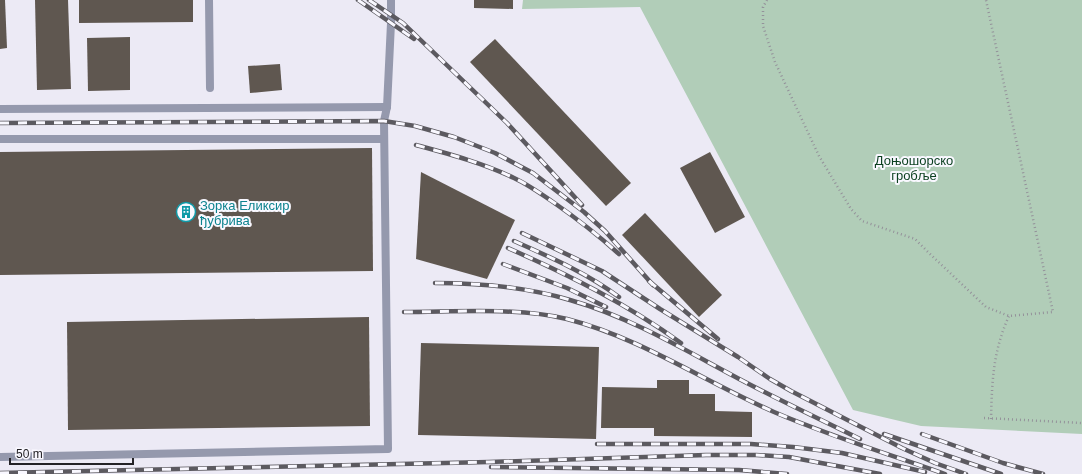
<svg xmlns="http://www.w3.org/2000/svg" width="1082" height="474" font-family="Helvetica,sans-serif">
<style>
.green{fill:#b1cdb8}
.building{fill:#5f5750}
.lines{fill:none;stroke-linecap:round;stroke-linejoin:round}
.path{stroke:#94929a;stroke-width:2.5;stroke-dasharray:1 3;stroke-linecap:butt}
.service{stroke:#9599ad;stroke-width:8}
.rail-casing{stroke:#5c5a60;stroke-width:4.5}
.rail{stroke:#f9f8ff;stroke-width:3;stroke-dasharray:9;stroke-linecap:butt}
.labels{text-anchor:middle;stroke-width:4;stroke-linejoin:round;paint-order:stroke}
.park-label{font-size:13px;fill:#0a3f1f;stroke:#f9f8ff}
.culture-label{font-size:13px;fill:#0d838f;stroke:#f9f8ff;text-anchor:start}
</style>
<rect width="100%" height="100%" fill="#eceaf5"/>
<!-- green -->
<path class="green" d="M 523,0 L 1082,0 L 1082,434 L 921,426 L 853,410 L 640,7 L 522,9 Z"/>
<!-- building -->
<g class="building">
<path d="M 0,0 L 5,0 L 7,48 L 0,49 Z"/>
<path d="M 35,0 L 68,0 L 71,89 L 37,90 Z"/>
<path d="M 79,0 L 193,0 L 193,22 L 79,23 Z"/>
<path d="M 474,0 L 513,0 L 513,9 L 474,8 Z"/>
<path d="M 130,37 L 130,90 L 88,91 L 87,38 Z"/>
<path d="M 495,39 L 631,183 L 606,206 L 470,62 Z"/>
<path d="M 280,64 L 282,90 L 250,93 L 248,66 Z"/>
<path d="M 372,148 L 373,271 L 0,275 L 0,152 Z"/>
<path d="M 710,152 L 745,217 L 715,233 L 680,168 Z"/>
<path d="M 421,172 L 515,220 L 487,279 L 416,259 Z"/>
<path d="M 645,213 L 722,295 L 699,317 L 622,235 Z"/>
<path d="M 369,317 L 370,426 L 68,430 L 67,322 Z"/>
<path d="M 421,343 L 599,347 L 596,439 L 418,435 Z"/>
<path d="M 657,380 L 689,380 L 689,394 L 715,394 L 715,411 L 752,412 L 752,437 L 654,436 L 654,428 L 601,428 L 602,387 L 657,388 Z"/>
</g>
<g class="lines">
<!-- path -->
<g class="path">
<path d="M 767,0 L 763,7 L 763,26 L 775,62 L 819,156 L 851,209 L 862,221 L 915,239 L 928,252 L 986,307 L 1009,316 L 1053,312 L 986,0"/>
<path d="M 984,418 L 1082,423"/>
<path d="M 991,419 C 992,381 993,351 1009,316"/>
</g>
<!-- service -->
<g class="service">
<path d="M 209,0 L 210,88"/>
<path d="M 0,109 L 387,107"/>
<path d="M 0,139 L 384,139"/>
<path d="M 0,457 L 388,449 L 384,121 L 387,107 L 391,23 L 391,0"/>
</g>
<defs>
<g id="rail">
<path d="M 358,0 L 414,39"/>
<path d="M 369,0 L 403,23 L 507,123 L 582,205"/>
<path d="M 0,123 L 384,121 L 415,126 L 454,137 L 495,153 L 533,173 L 584,212 L 605,231 L 653,285"/>
<path d="M 416,145 C 449,154 483,163 514,178 C 527,184 540,193 553,202 C 576,218 598,235 619,254"/>
<path d="M 522,233 L 602,271 L 660,309 L 738,357 L 770,379 L 791,391 L 902,448 L 935,463 L 966,474"/>
<path d="M 514,241 C 550,257 587,273 619,297"/>
<path d="M 508,248 C 569,275 627,304 681,343"/>
<path d="M 503,264 L 567,288 L 606,307"/>
<path d="M 649,281 L 718,339"/>
<path d="M 435,283 C 480,283 526,287 570,300 C 633,318 688,352 745,382 C 783,402 822,420 860,439"/>
<path d="M 404,312 C 455,312 518,307 567,319 C 641,338 705,382 774,412 C 830,436 888,454 945,474"/>
<path d="M 884,434 L 1001,474"/>
<path d="M 922,434 L 1003,463 L 1043,474"/>
<path d="M 597,444 L 751,444 L 793,447 L 842,453 L 925,472"/>
<path d="M 491,467 L 739,470 L 787,474"/>
<path d="M 0,473 L 489,462 L 706,455 L 756,455 L 789,457 L 880,474"/>
</g>
</defs>
<!-- rail casing -->
<use href="#rail" class="rail-casing"/>
<!-- rail -->
<use href="#rail" class="rail"/>
</g>
<!-- icons -->
<defs>
<symbol id="building-ring" viewBox="-11 -11 22 22"><circle r="9.5" fill="#f9f8ff" stroke="#0f9aa8" stroke-width="1.5"/><path d="M-4-6H4V6H1V3H-1V6H-4ZM-2.5-4.3h1.7v1.8h-1.7ZM.8-4.3h1.7v1.8H.8ZM-2.5-1h1.7V.8h-1.7ZM.8-1h1.7V.8H.8Z" fill="#0f9aa8"/></symbol>
</defs>
<g fill-rule="evenodd">
<use href="#building-ring" x="175" y="201" width="22" height="22"/>
</g>
<g class="labels">
<!-- park labels -->
<g class="park-label">
<text x="914" y="165">Доњошорско<tspan x="914" dy="15">гробље</tspan></text>
</g>
<!-- culture labels -->
<g class="culture-label">
<text x="200" y="210">Зорка Еликсир<tspan x="200" dy="15">ђубрива</tspan></text>
</g>
</g>
<!-- scale -->
<path d="M10 458v6h123v-6" fill="none" stroke="#232226" stroke-width="2"/>
<text x="16" y="458" font-size="12" fill="#232226" stroke="#f9f8ff" stroke-width="3" paint-order="stroke">50 m</text>
</svg>
